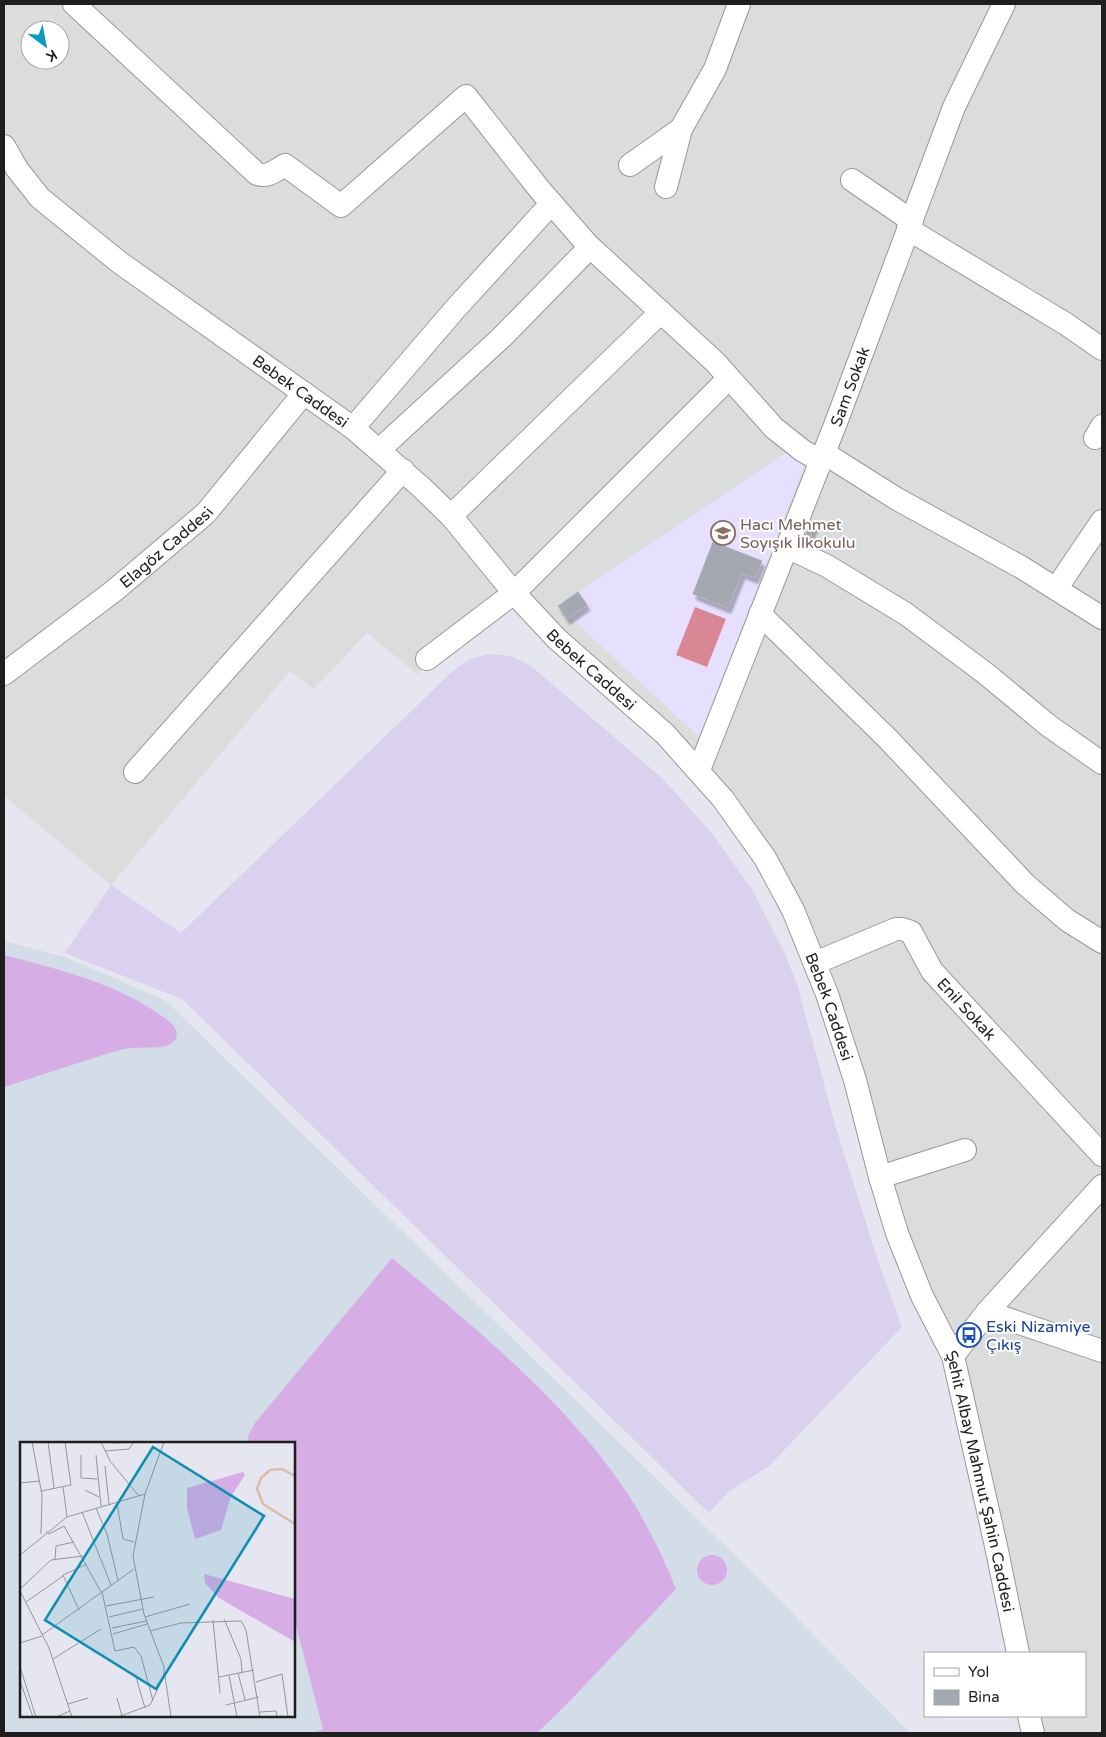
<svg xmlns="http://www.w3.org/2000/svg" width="1106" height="1737" font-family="'Varela Round',sans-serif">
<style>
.residential{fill:#dbdcdc;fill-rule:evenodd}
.education{fill:#e6dffd}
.military{fill:#d2dde8;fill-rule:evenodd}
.farmland{fill:#d9d1ed}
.grass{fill:#d7ade6}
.pitch{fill:#da8795}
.building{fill:#a4a8b0;stroke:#a8b0c0;filter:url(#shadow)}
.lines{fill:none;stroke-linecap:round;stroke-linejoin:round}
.minor-casing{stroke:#989898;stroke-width:24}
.minor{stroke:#fff;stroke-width:22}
.labels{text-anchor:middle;stroke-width:4;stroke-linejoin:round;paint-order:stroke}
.street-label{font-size:16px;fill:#1e1e1e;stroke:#fff}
.education-label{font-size:16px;fill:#785e54;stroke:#fff;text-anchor:start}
.transit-label{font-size:16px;fill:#164399;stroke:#fff;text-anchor:start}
.inset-river{fill:none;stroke:#dabea7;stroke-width:2.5}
.inset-road{fill:none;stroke:#95969b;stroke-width:1}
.view{fill:#0c8eb2;fill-opacity:0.15;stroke:#0c8eb2;stroke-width:2.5}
.inset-edge{fill:none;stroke:#1e1e1e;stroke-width:2.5}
</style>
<defs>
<filter id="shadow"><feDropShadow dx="3" dy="5.5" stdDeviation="1" flood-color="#0004"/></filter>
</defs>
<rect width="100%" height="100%" fill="#e5e6ef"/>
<!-- residential -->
<path class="residential" d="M 4,4 L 1102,4 L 1102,1733 L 1032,1733 L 1029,1716 L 1085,1716 L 1085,1653 L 1017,1653 L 938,1335 L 837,1021 L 731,814 L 517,596 L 417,674 L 367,633 L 314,689 L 290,671 L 111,885 L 4,796 ZM 30,30 L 60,30 L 60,60 L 30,60 Z"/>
<!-- education -->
<path class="education" d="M 790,450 L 807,459 L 699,737 L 558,606 Z"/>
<!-- military -->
<path class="military" d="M 4,941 L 65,957 L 165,1000 L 754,1574 L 910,1733 L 4,1733 ZM 21,1443 L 294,1443 L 294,1716 L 21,1716 Z"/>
<!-- farmland -->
<path class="farmland" d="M 490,654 L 511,656 L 531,666 L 662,778 L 711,832 L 753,891 L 784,952 L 797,984 L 836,1128 L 878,1261 L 902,1327 L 769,1466 L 728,1492 L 709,1513 L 182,999 L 65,953 L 111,885 L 181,933 L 454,670 L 470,659 Z"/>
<!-- grass -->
<g class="grass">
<path d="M 4,955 C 60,970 118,983 166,1019 C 173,1024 183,1035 172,1043 C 164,1050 136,1046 124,1049 C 83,1060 44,1075 4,1087 Z"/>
<path d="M 392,1258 C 477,1330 566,1401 628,1494 C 647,1524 663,1556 676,1589 L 566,1705 L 537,1733 L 313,1733 L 323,1729 L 294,1618 L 294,1443 L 248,1443 L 248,1436 L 255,1423 Z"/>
<circle cx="712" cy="1570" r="15"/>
</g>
<!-- pitch -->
<path class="pitch" d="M 695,607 L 726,619 L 707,667 L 676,655 Z"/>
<!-- building -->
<g class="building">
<path d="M 811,521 L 816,523 L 807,542 L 804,540 Z"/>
<path d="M 713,542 L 762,561 L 755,578 L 742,573 L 728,608 L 693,594 Z"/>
<path d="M 578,592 L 587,605 L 567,619 L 558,606 Z"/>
</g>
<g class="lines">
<defs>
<g id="minor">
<path d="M 74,4 L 257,174 C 268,178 276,170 285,165 L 341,206 L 466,96 L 540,190 L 587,244 L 715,362 L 774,428 L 803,451 L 821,461"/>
<path id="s1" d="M 4,146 L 17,169 L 40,198 L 119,262 L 353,428 L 421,487 L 451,516 L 514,593 L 557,639 L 665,734 L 723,799 L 765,858 L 793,910 L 827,994 L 855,1080 L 880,1177 L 897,1233 L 922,1296 L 953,1356 L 996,1546 L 1018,1653"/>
<path d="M 630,165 L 681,129"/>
<path d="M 852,180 L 912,221"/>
<path d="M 666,187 L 681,129 L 715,69 L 739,4"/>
<path d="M 908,229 L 1066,324 L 1102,349"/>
<path d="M 353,428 L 456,308 L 551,204"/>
<path d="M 1095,438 L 1102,426"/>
<path d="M 379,450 L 502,337 L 590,247"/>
<path d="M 824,453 L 897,499 L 1021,567 L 1102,618"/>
<path d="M 451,516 L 661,312"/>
<path d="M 787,547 L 827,566 L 906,614 L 985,673 L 1049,726 L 1102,763"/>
<path d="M 1056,589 L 1102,521"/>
<path d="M 760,614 L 887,738 L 1025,884 L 1067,920 L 1102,942"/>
<path d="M 427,659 L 514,593 L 729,378"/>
<path id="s2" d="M 4,674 L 115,590 L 206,513 L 304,393"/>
<path id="s3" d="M 699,770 L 837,420 L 954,107 L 1004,4"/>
<path d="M 135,772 L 403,470"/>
<path id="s4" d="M 815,963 L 896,929 L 902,929 L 911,932 L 932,971 L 1102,1155"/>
<path d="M 880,1177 L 965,1150"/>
<path d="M 987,1312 L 1102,1351"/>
<path d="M 953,1356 L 987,1312 L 1102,1186"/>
<path d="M 1029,1716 L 1033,1733"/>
</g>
</defs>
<!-- minor casing -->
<use href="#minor" class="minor-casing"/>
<!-- minor -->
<use href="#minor" class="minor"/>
</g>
<!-- icons -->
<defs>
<symbol id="school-ring" viewBox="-11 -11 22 22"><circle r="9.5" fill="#fff" stroke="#8d6e63" stroke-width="1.5"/><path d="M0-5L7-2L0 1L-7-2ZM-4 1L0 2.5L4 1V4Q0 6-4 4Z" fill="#8d6e63"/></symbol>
<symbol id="bus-ring" viewBox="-11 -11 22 22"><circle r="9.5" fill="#fff" stroke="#1a4fb4" stroke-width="1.5"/><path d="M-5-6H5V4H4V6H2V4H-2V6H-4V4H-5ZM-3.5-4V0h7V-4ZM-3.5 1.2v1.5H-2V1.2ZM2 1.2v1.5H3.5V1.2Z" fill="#1a4fb4"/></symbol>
</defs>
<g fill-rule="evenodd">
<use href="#school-ring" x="709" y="519" width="28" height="28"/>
<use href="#bus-ring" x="955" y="1321" width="28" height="28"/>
</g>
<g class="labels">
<!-- street labels -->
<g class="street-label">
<text dy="6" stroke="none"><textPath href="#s3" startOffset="412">Sam Sokak</textPath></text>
<text dy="6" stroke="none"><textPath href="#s1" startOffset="388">Bebek Caddesi</textPath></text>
<text dy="6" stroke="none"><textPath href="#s2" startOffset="206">Elagöz Caddesi</textPath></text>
<text dy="6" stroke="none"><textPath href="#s1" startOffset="792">Bebek Caddesi</textPath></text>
<text dy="6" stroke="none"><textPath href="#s1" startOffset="1212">Bebek Caddesi</textPath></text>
<text dy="6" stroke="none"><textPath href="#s4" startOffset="199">Enil Sokak</textPath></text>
<text dy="6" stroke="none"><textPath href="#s1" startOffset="1712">Şehit Albay Mahmut Şahin Caddesi</textPath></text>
</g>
<!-- education labels -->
<g class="education-label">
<text x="740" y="530">Hacı Mehmet<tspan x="740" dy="18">Soyışık İlkokulu</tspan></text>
</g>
<!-- transit labels -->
<g class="transit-label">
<text x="986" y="1332">Eski Nizamiye<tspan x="986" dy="18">Çıkış</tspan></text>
</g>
</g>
<!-- overview -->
<g transform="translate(20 1442)">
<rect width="275" height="275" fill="#e5e6ef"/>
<path d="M 223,30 L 225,33 L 211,54 L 201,88 L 175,97 L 167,66 L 167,46 ZM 184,132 L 275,157 L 275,200 L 199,156 L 185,141 Z" fill="#d7ade6"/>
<path class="inset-river" d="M 275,34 L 262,27 L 250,28 L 241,36 L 237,47 L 243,62 L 275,82"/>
<path class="inset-road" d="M 12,0 L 22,53 L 21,92M 28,0 L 34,46M 81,0 L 90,19 L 119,54M 93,1 L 128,0M 85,9 L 109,7 L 114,0M 61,13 L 61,36 L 77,37M 76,13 L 81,64M 85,24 L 89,62M 0,41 L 20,39M 43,45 L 47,75M 65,48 L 79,55M 21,49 L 51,43 L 45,0M 97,61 L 103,97 L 114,100M 76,66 L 87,92 L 98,138M 62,70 L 91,143M 26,89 L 29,92 L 44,84 L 81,150M 0,113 L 47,75 L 125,52M 35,117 L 36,104 L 54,100M 0,147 L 31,118 L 63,114M 0,149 L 29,206 L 52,275M 82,150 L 95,209 L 114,205 L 121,214 L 133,259M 6,160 L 43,134M 86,164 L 134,155M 59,168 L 43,133 L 67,122M 89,175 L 123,167M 125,175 L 170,162M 204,177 L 221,217 L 222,230M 193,178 L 200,251M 92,186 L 126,179M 130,189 L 161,181 L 221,179 L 226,188 L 240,275M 93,192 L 127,182M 22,193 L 114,127M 0,201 L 22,194M 33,217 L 81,187M 0,225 L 16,275M 218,231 L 225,258M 209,233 L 217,275M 145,234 L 151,275M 116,235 L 125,266M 199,235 L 234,228M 0,239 L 13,275M 236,240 L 262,232 L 268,275M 97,256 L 102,274M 48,262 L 68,256M 206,263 L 239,255M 240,270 L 256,269 L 257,275M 36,275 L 50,269M 98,275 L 130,263 L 144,234 L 144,225 L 124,172 L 113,114 L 125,52 L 144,0"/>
<path class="view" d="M 133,5 L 244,74 L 136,247 L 25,178 Z"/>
<rect width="275" height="275" class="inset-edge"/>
</g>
<!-- border -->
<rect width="1106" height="1737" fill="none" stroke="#1e1e1e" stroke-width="10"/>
<!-- legend -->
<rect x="924" y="1652" width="162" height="65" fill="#ffffff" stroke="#a5a5a5"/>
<rect x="934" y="1668" width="25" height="8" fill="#ffffff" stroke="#a5a5a5"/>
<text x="968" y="1677" font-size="15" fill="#1e1e1e">Yol</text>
<rect x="934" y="1690" width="25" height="15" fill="#a4a8b0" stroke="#a5a5a5"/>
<text x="968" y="1702" font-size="15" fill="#1e1e1e">Bina</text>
<!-- north arrow -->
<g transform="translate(45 45) rotate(148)"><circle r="24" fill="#ffffff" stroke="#a5a5a5"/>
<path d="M0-4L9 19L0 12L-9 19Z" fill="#0a9bc3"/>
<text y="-8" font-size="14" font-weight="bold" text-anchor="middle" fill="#1e1e1e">K</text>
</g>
</svg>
